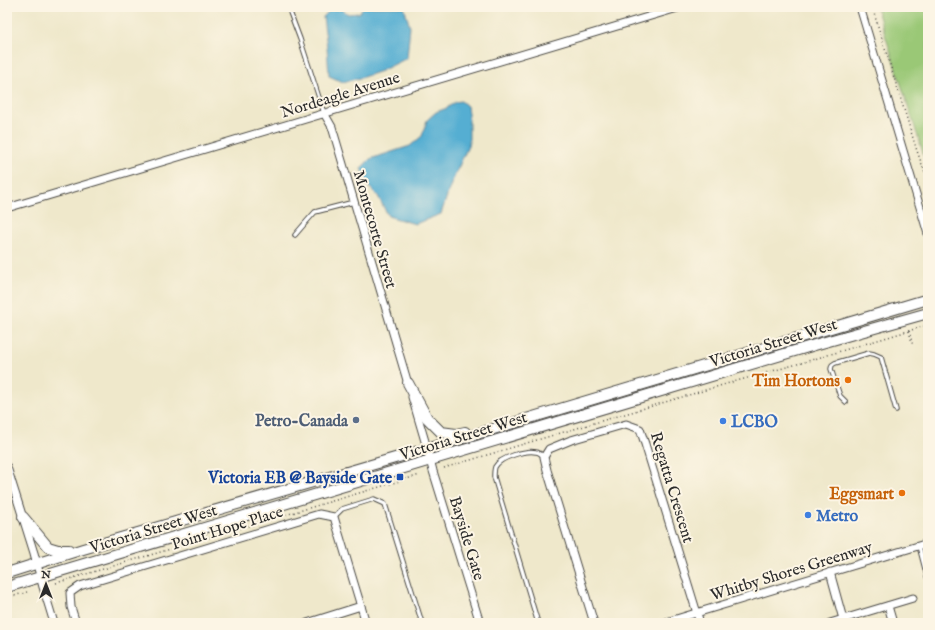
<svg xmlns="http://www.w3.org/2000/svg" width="935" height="630" font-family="'IM FELL English',serif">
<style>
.green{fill:#9ac876;stroke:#627a50}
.water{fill:#54aed2;stroke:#406c7e}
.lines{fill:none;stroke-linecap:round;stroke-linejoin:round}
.service-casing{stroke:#484743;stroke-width:5.5}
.minor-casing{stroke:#484743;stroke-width:9}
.secondary-casing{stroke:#484743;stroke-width:12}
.path{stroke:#484743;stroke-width:1.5;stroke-dasharray:1 3;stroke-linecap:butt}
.service{stroke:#fff;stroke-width:3.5}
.minor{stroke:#fff;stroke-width:7}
.secondary{stroke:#fff;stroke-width:10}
.food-dot{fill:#e8710a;stroke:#fcf5e5;stroke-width:1.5}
.service-dot{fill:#5c6f8a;stroke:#fcf5e5;stroke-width:1.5}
.shop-dot{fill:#3f7fe0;stroke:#fcf5e5;stroke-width:1.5}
.transit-dot{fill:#1a4fb4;stroke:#fcf5e5;stroke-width:1.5}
.labels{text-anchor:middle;stroke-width:4;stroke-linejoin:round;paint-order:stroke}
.street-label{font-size:16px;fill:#2b2b2b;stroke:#fcf5e5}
.food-label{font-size:16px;font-weight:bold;fill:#c56008;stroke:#fcf5e5;text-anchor:end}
.service-label{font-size:16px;font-weight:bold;fill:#4e5e75;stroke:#fcf5e5;text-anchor:end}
.shop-label{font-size:16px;font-weight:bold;fill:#366cbe;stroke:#fcf5e5;text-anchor:start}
.transit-label{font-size:16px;font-weight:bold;fill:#164399;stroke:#fcf5e5;text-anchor:end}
</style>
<rect width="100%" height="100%" fill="#fcf5e5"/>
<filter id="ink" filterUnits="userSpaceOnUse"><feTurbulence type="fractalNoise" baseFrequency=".025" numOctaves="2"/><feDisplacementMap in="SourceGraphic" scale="8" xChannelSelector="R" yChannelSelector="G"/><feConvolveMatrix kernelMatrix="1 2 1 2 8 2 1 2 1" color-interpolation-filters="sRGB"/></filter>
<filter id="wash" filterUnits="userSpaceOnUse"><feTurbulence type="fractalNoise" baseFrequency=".012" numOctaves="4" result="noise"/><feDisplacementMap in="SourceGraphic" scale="16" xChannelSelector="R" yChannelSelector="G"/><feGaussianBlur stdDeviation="0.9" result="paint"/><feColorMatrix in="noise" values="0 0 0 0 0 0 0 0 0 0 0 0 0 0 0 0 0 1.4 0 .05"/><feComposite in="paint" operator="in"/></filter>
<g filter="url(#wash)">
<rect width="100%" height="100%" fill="#efe8cb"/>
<!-- green -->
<path class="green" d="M 876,7 L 928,7 L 928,168 Z"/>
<!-- water -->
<g class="water">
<path d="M 363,7 L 404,7 L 410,27 L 407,58 L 381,71 L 360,78 L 343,82 L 329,76 L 327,47 L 323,17 L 330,10 L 341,9 L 348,14 L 359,13 Z"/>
<path d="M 461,101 L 467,106 L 469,121 L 469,144 L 451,184 L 441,214 L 415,224 L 388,216 L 378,196 L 368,186 L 361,168 L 370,159 L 410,146 L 422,136 L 427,120 L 436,112 L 447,108 L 455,102 Z"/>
</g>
</g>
<g filter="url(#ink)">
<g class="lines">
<defs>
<g id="service">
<path d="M 288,7 L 300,39 L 324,113"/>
<path d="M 295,235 L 307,221 L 315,212 L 354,202"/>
<path d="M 846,402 L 840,396 L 831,369 L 832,365 L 835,363 L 869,353 L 874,354 L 881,357 L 896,410"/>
<path d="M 334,517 L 342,509 L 374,499 L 385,504 L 422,623"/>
<path d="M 919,546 L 928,580"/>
<path d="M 538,623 L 494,477 C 494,474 494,470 495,467 C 500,457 526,450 536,452 C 539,452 542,455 544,457"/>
</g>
<g id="minor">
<path d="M 860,7 L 928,234"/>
<path d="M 324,113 L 332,127 L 409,387"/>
<path d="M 7,208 L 681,7"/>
<path d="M 412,397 L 427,448 L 433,471 L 480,623"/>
<path d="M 7,467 L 34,553 L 43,587 L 54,623"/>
<path d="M 830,572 L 843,619"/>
<path d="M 888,606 L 893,623"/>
<path d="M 76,623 L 71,607 L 70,593 L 80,586 L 319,514 L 334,517 L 366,623"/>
<path d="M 307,623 L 361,606"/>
<path d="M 594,623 L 547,470 L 544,457 L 549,449 L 571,440 L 626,424 L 640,429 L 645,444 L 700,623"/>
<path d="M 663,623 L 928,543"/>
<path d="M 830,623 L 913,598"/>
</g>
<g id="secondary">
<path d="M 408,383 L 427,418 L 441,432 L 456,434 L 465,432"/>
<path d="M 23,517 L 48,547 L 58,550 L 69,550"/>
<path d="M 7,573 L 83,549 L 443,444 L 928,299"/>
<path d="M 7,587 L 818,344 L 928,313"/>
</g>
</defs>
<!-- service casing -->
<use href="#service" class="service-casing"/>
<!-- minor casing -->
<use href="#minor" class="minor-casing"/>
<!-- secondary casing -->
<use href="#secondary" class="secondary-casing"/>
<!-- path -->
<g class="path">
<path d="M 872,7 L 917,151 L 928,181"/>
<path d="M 909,331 L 913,346"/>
<path d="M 444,468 L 537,440 L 726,384 L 801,363 L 928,325"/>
<path d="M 56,583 L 420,475"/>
<path d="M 7,598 L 27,592"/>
</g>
<!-- service -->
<use href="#service" class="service"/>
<!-- minor -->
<use href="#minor" class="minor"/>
<!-- secondary -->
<use href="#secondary" class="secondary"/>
</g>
</g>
<!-- markers -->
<g class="food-dot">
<circle cx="848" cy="380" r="4"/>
<circle cx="902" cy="493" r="4"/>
</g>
<circle class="service-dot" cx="356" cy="420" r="4"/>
<g class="shop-dot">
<circle cx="723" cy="421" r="4"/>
<circle cx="808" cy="515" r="4"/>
</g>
<rect class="transit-dot" x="396" y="473" width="8" height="8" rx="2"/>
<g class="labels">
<!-- street labels -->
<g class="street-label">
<text transform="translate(340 94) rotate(-17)" y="6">Nordeagle Avenue</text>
<text transform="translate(376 229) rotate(74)" y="6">Montecorte Street</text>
<text transform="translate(773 342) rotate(-17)" y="6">Victoria Street West</text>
<text transform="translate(463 435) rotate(-17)" y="6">Victoria Street West</text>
<text transform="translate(673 487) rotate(73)" y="6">Regatta Crescent</text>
<text transform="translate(227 527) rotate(-17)" y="6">Point Hope Place</text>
<text transform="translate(153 528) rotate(-17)" y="6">Victoria Street West</text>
<text transform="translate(468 538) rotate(73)" y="6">Bayside Gate</text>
<text transform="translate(791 570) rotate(-17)" y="6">Whitby Shores Greenway</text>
</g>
<!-- food labels -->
<g class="food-label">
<text x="840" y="386">Tim Hortons</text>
<text x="894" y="499">Eggsmart</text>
</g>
<!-- service labels -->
<g class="service-label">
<text x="348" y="426">Petro-Canada</text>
</g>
<!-- shop labels -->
<g class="shop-label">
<text x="731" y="427">LCBO</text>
<text x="816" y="521">Metro</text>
</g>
<!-- transit labels -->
<g class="transit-label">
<text x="392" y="483">Victoria EB @ Bayside Gate</text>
</g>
</g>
<!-- margin -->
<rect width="935" height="630" fill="none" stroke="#fcf5e5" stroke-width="24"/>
<!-- north arrow -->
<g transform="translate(46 584)" stroke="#fcf5e5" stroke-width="3" paint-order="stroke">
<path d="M0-3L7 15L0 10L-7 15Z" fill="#2b2b2b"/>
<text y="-6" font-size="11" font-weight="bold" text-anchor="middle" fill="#2b2b2b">N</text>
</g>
</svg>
